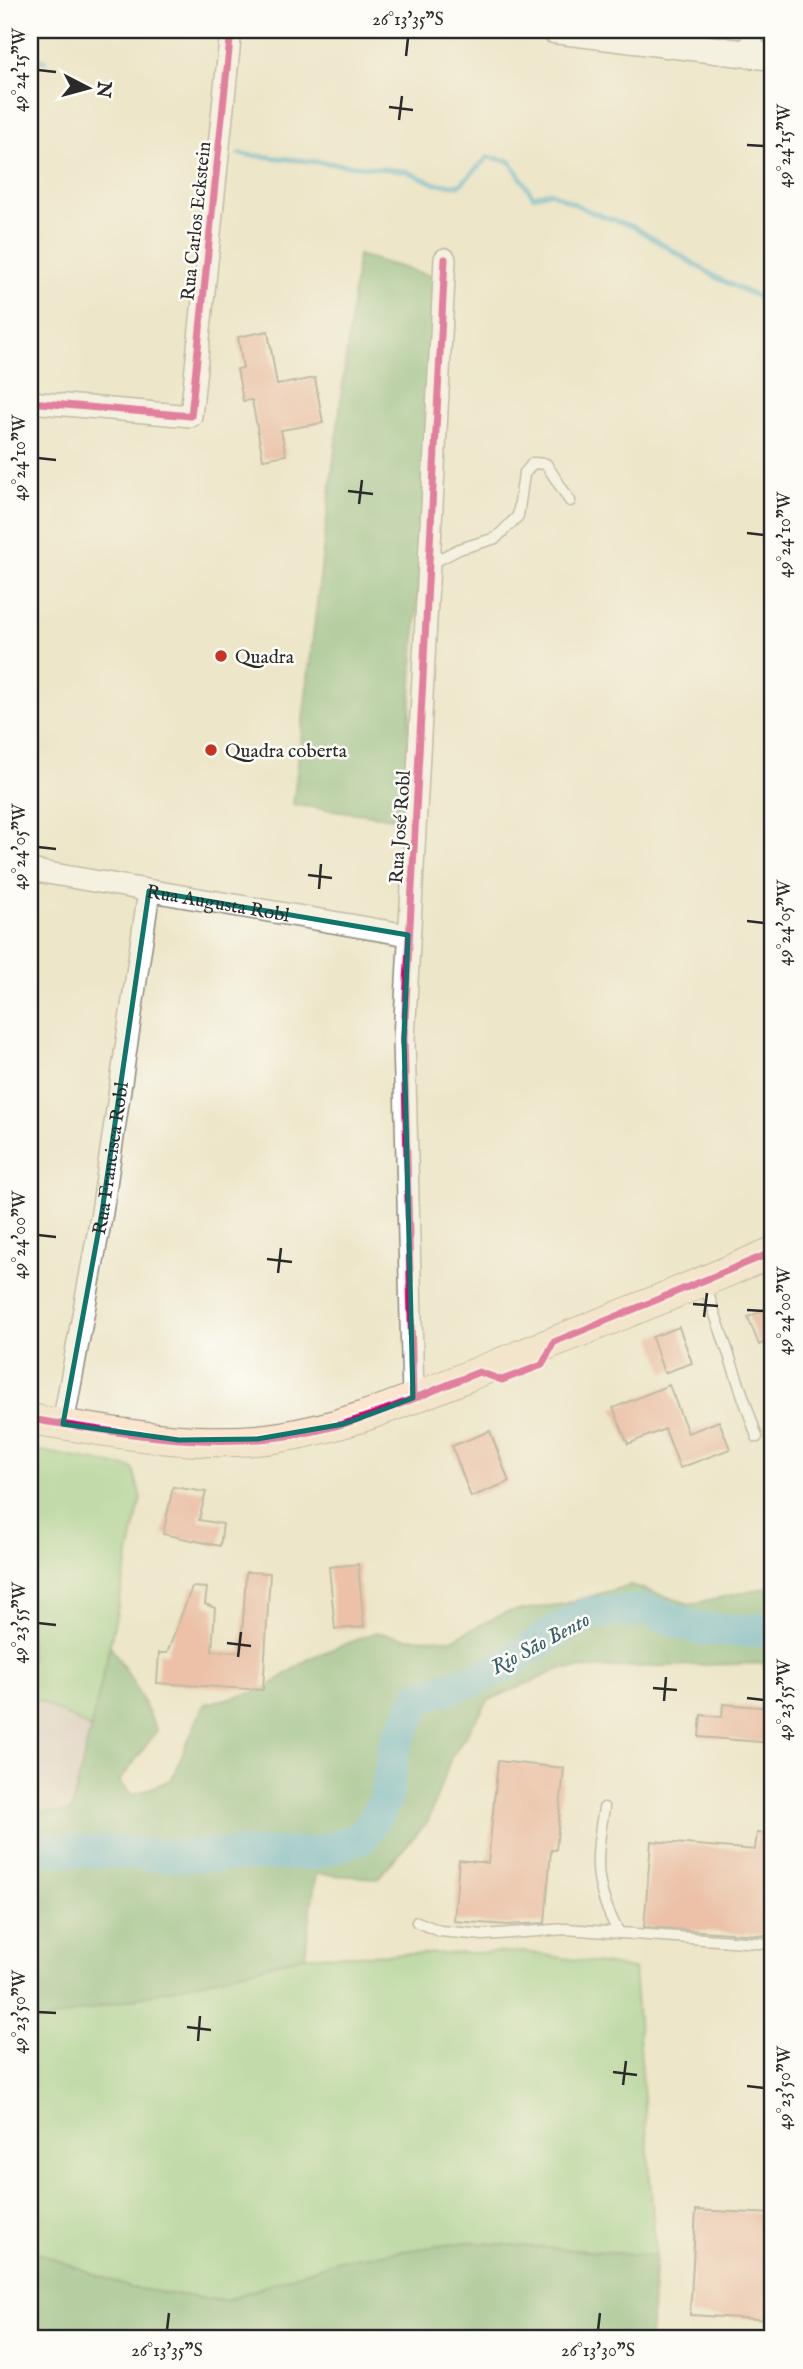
<svg xmlns="http://www.w3.org/2000/svg" width="803" height="2369" font-family="'IM FELL English',serif">
<style>
.industrial{fill:#d2bec2}
.green{fill:#8ecd83;stroke:#5c7c57;stroke-width:2}
.forest{fill:#72b071;stroke:#4e6e4e;stroke-width:2}
.lines{fill:none;stroke-linecap:round;stroke-linejoin:round}
.stream{stroke:#4faecd;stroke-width:5}
.river{stroke:#4faecd;stroke-width:33}
.building{fill:#ea9480}
.service-casing{stroke:#8c887a;stroke-width:13}
.minor-casing{stroke:#8c887a;stroke-width:24}
.tertiary-casing{stroke:#8c887a;stroke-width:29}
.secondary-casing{stroke:#8c887a;stroke-width:32}
.service{stroke:#fff;stroke-width:10}
.minor{stroke:#fff;stroke-width:21}
.tertiary{stroke:#fff;stroke-width:26}
.secondary{stroke:#fbe5cf;stroke-width:30}
.cycleway-casing{stroke:#fdfcf7;stroke-width:11}
.cycleway{stroke:#d6006c;stroke-width:7}
.marked{fill:none;stroke:#0f766e;stroke-width:5;stroke-linejoin:round}
.ticks{fill:none;stroke:#2b2b2b;stroke-width:2.5}
.poi-dot{fill:#c8321e;stroke:#fdfcf7;stroke-width:2.5}
.labels{text-anchor:middle;stroke-width:5;stroke-linejoin:round;paint-order:stroke}
.street-label{font-size:19px;fill:#2b2b2b;stroke:#fdfcf7}
.poi-label{font-size:19px;fill:#2b2b2b;stroke:#fdfcf7;text-anchor:start}
.water-label{font-size:21px;font-style:italic;fill:#395f6c;stroke:#fdfcf7}
.neatline{fill:none;stroke:#2b2b2b;stroke-width:2.5}
.ticks-label{font-size:18px;text-anchor:middle;fill:#2b2b2b}
</style>
<rect width="100%" height="100%" fill="#fdfcf7"/>
<filter id="ink" filterUnits="userSpaceOnUse"><feTurbulence type="fractalNoise" baseFrequency=".0143" numOctaves="2"/><feDisplacementMap in="SourceGraphic" scale="14" xChannelSelector="R" yChannelSelector="G"/><feConvolveMatrix kernelMatrix="1 2 1 2 8 2 1 2 1" color-interpolation-filters="sRGB"/></filter>
<filter id="wash" filterUnits="userSpaceOnUse"><feTurbulence type="fractalNoise" baseFrequency=".00686" numOctaves="4" result="noise"/><feDisplacementMap in="SourceGraphic" scale="28" xChannelSelector="R" yChannelSelector="G"/><feGaussianBlur stdDeviation="1.57" result="paint"/><feColorMatrix in="noise" values="0 0 0 0 0 0 0 0 0 0 0 0 0 0 0 0 0 1.4 0 .05"/><feComposite in="paint" operator="in"/></filter>
<g filter="url(#wash)">
<rect width="100%" height="100%" fill="#ede6c9"/>
<!-- industrial -->
<path class="industrial" d="M 30,1696 L 92,1729 L 71,1812 L 30,1812 Z"/>
<!-- green -->
<g class="green">
<path d="M 30,1449 L 133,1468 L 141,1498 L 92,1729 L 30,1696 Z"/>
<path d="M 525,1952 L 634,1969 L 656,2256 L 467,2242 L 339,2260 L 223,2301 L 131,2288 L 30,2250 L 30,2024 L 305,1956 Z"/>
</g>
<!-- forest -->
<g class="forest">
<path d="M 358,255 L 439,278 L 403,819 L 293,805 Z"/>
<path d="M 630,1585 L 690,1604 L 773,1586 L 773,1663 L 561,1669 L 489,1700 L 451,1758 L 428,1821 L 378,1878 L 316,1874 L 305,1956 L 30,2024 L 30,1812 L 71,1812 L 110,1645 L 136,1687 L 157,1731 L 119,1782 L 133,1795 L 171,1780 L 204,1704 L 263,1690 L 310,1658 L 376,1632 L 405,1638 L 453,1639 L 506,1612 L 564,1604 Z"/>
<path d="M 467,2242 L 656,2256 L 650,2339 L 30,2339 L 30,2250 L 131,2288 L 223,2301 L 339,2260 Z"/>
</g>
<g class="lines">
<!-- stream -->
<g class="stream">
<path d="M 30,58 L 45,61"/>
<path d="M 239,154 L 406,171 L 436,184 L 460,185 L 488,157 L 510,161 L 533,196 L 550,192 L 591,212 L 634,227 L 719,279 L 773,304"/>
</g>
<!-- river -->
<path class="river" d="M 30,1848 L 177,1856 L 316,1853 L 363,1837 L 386,1799 L 394,1747 L 420,1696 L 466,1683 L 501,1668 L 562,1627 L 590,1613 L 646,1610 L 700,1629 L 751,1631 L 773,1627"/>
</g>
<g id="blocks">
<!-- building -->
<g class="building">
<path d="M 268,331 L 277,385 L 315,378 L 323,423 L 281,430 L 286,455 L 263,459 L 252,400 L 243,401 L 237,369 L 243,368 L 238,337 Z"/>
<path d="M 773,1306 L 773,1339 L 759,1345 L 748,1317 Z"/>
<path d="M 679,1327 L 692,1363 L 664,1373 L 652,1337 Z"/>
<path d="M 669,1385 L 688,1433 L 719,1421 L 730,1449 L 680,1468 L 665,1429 L 628,1444 L 613,1408 Z"/>
<path d="M 490,1431 L 509,1482 L 471,1497 L 452,1446 Z"/>
<path d="M 173,1487 L 206,1492 L 199,1520 L 223,1524 L 220,1546 L 163,1534 Z"/>
<path d="M 358,1564 L 364,1627 L 335,1629 L 329,1567 Z"/>
<path d="M 246,1572 L 270,1573 L 263,1690 L 157,1683 L 159,1653 L 167,1653 L 192,1587 L 207,1588 L 205,1604 L 215,1608 L 212,1651 L 241,1652 Z"/>
<path d="M 723,1704 L 773,1708 L 773,1743 L 699,1737 L 701,1715 L 722,1717 Z"/>
<path d="M 498,1761 L 564,1768 L 556,1850 L 551,1850 L 545,1923 L 507,1925 L 454,1921 L 459,1860 L 488,1863 Z"/>
<path d="M 757,1833 L 773,1834 L 773,1936 L 644,1927 L 651,1841 L 755,1850 Z"/>
<path d="M 696,2210 L 773,2214 L 773,2320 L 690,2315 Z"/>
</g>
</g>
</g>
<g filter="url(#ink)">
<use href="#blocks" fill-opacity="0" stroke="#8c887a" stroke-width="2"/>
<g class="lines">
<defs>
<g id="service">
<path d="M 432,563 L 459,549 L 496,538 L 518,516 L 524,474 L 533,463 L 546,464 L 570,501"/>
<path d="M 705,1285 L 757,1437"/>
<path d="M 604,1808 C 595,1860 593,1886 619,1933"/>
<path d="M 417,1922 L 440,1931 L 483,1935 L 566,1929 L 773,1944"/>
</g>
<g id="minor">
<path d="M 751,54 L 753,30"/>
<path d="M 30,402 L 191,416 L 231,30"/>
<path id="s1" d="M 30,870 L 408,935"/>
<path d="M 413,1398 L 404,1039 L 445,259"/>
<path id="s2" d="M 63,1424 L 102,1212 L 149,891"/>
</g>
<path id="tertiary" d="M 554,30 L 773,57"/>
<path id="secondary" d="M 30,1419 C 105,1431 180,1446 256,1440 C 340,1432 416,1397 493,1366 C 587,1329 681,1292 773,1252"/>
</defs>
<!-- service casing -->
<use href="#service" class="service-casing"/>
<!-- minor casing -->
<use href="#minor" class="minor-casing"/>
<!-- tertiary casing -->
<use href="#tertiary" class="tertiary-casing"/>
<!-- secondary casing -->
<use href="#secondary" class="secondary-casing"/>
<!-- service -->
<use href="#service" class="service"/>
<!-- minor -->
<use href="#minor" class="minor"/>
<!-- tertiary -->
<use href="#tertiary" class="tertiary"/>
<!-- secondary -->
<use href="#secondary" class="secondary"/>
<defs>
<g id="cycleway">
<path d="M 30,402 L 191,416 L 231,30"/>
<path d="M 413,1398 L 404,1039 L 445,259"/>
<path d="M 30,1419 C 120,1433 208,1450 299,1434 C 361,1424 421,1395 479,1372 L 502,1380 L 542,1365 L 554,1342 L 773,1252"/>
</g>
</defs>
<!-- cycleway casing -->
<use href="#cycleway" class="cycleway-casing"/>
<!-- cycleway -->
<use href="#cycleway" class="cycleway"/>
</g>
</g>
<!-- marked area -->
<path d="M0 0H803V2369H0ZM 149,891 L 408,935 L 404,1039 L 413,1398 L 344,1424 L 257,1439 L 179,1440 L 63,1424 L 102,1212 Z" fill="#ede6c9" fill-opacity=".55" fill-rule="evenodd"/>
<path class="marked" d="M 149,891 L 408,935 L 404,1039 L 413,1398 L 344,1424 L 257,1439 L 179,1440 L 63,1424 L 102,1212 Z"/>
<!-- ticks -->
<path class="ticks" d="M 406,56 L 408,38M 38,70 L 56,72M 389,107 L 413,110M 399,120 L 402,96M 747,145 L 764,146M 38,458 L 56,460M 348,491 L 373,494M 359,504 L 362,480M 747,533 L 764,535M 38,847 L 56,849M 308,875 L 332,878M 319,889 L 321,864M 747,921 L 764,923M 38,1235 L 56,1237M 267,1259 L 292,1262M 278,1273 L 281,1248M 693,1304 L 718,1306M 747,1310 L 764,1311M 704,1317 L 707,1293M 38,1623 L 56,1625M 227,1643 L 251,1646M 238,1657 L 241,1632M 653,1688 L 677,1690M 747,1698 L 764,1700M 664,1701 L 666,1677M 38,2012 L 56,2013M 187,2027 L 211,2030M 198,2041 L 200,2016M 613,2072 L 637,2075M 623,2085 L 626,2061M 747,2086 L 764,2088M 167,2330 L 169,2313M 598,2330 L 600,2313"/>
<!-- markers -->
<g class="poi-dot">
<circle cx="221" cy="656" r="7"/>
<circle cx="211" cy="750" r="7"/>
</g>
<g class="labels">
<!-- street labels -->
<g class="street-label">
<text transform="translate(195 221) rotate(-84)" y="7">Rua Carlos Eckstein</text>
<text transform="translate(399 827) rotate(-86)" y="7">Rua José Robl</text>
<text dy="7" stroke="none"><textPath href="#s1" startOffset="191">Rua Augusta Robl</textPath></text>
<text dy="7" stroke="none"><textPath href="#s2" startOffset="270">Rua Francisca Robl</textPath></text>
</g>
<!-- poi labels -->
<g class="poi-label">
<text x="235" y="663">Quadra</text>
<text x="225" y="757">Quadra coberta</text>
</g>
<!-- water labels -->
<g class="water-label">
<text transform="translate(540 1643) rotate(-28)" y="7">Rio São Bento</text>
</g>
</g>
<!-- margin -->
<rect width="803" height="2369" fill="none" stroke="#fdfcf7" stroke-width="77"/>
<!-- north arrow -->
<g transform="translate(88 88) rotate(96)" stroke="#fdfcf7" stroke-width="5" paint-order="stroke">
<path d="M0-5L12 26L0 18L-12 26Z" fill="#2b2b2b"/>
<text y="-10" font-size="19" font-weight="bold" text-anchor="middle" fill="#2b2b2b">N</text>
</g>
<rect x="38" y="38" width="726" height="2292" class="neatline"/>
<g class="ticks-label">
<text x="408" y="25">26°13'35"S</text>
<text transform="translate(19 70) rotate(-90)" y="6">49°24'15"W</text>
<text transform="translate(784 146) rotate(-90)" y="6">49°24'15"W</text>
<text transform="translate(19 458) rotate(-90)" y="6">49°24'10"W</text>
<text transform="translate(784 535) rotate(-90)" y="6">49°24'10"W</text>
<text transform="translate(19 847) rotate(-90)" y="6">49°24'05"W</text>
<text transform="translate(784 923) rotate(-90)" y="6">49°24'05"W</text>
<text transform="translate(19 1235) rotate(-90)" y="6">49°24'00"W</text>
<text transform="translate(784 1311) rotate(-90)" y="6">49°24'00"W</text>
<text transform="translate(19 1623) rotate(-90)" y="6">49°23'55"W</text>
<text transform="translate(784 1700) rotate(-90)" y="6">49°23'55"W</text>
<text transform="translate(19 2012) rotate(-90)" y="6">49°23'50"W</text>
<text transform="translate(784 2088) rotate(-90)" y="6">49°23'50"W</text>
<text x="167" y="2356">26°13'35"S</text>
<text x="598" y="2356">26°13'30"S</text>
</g>
</svg>
